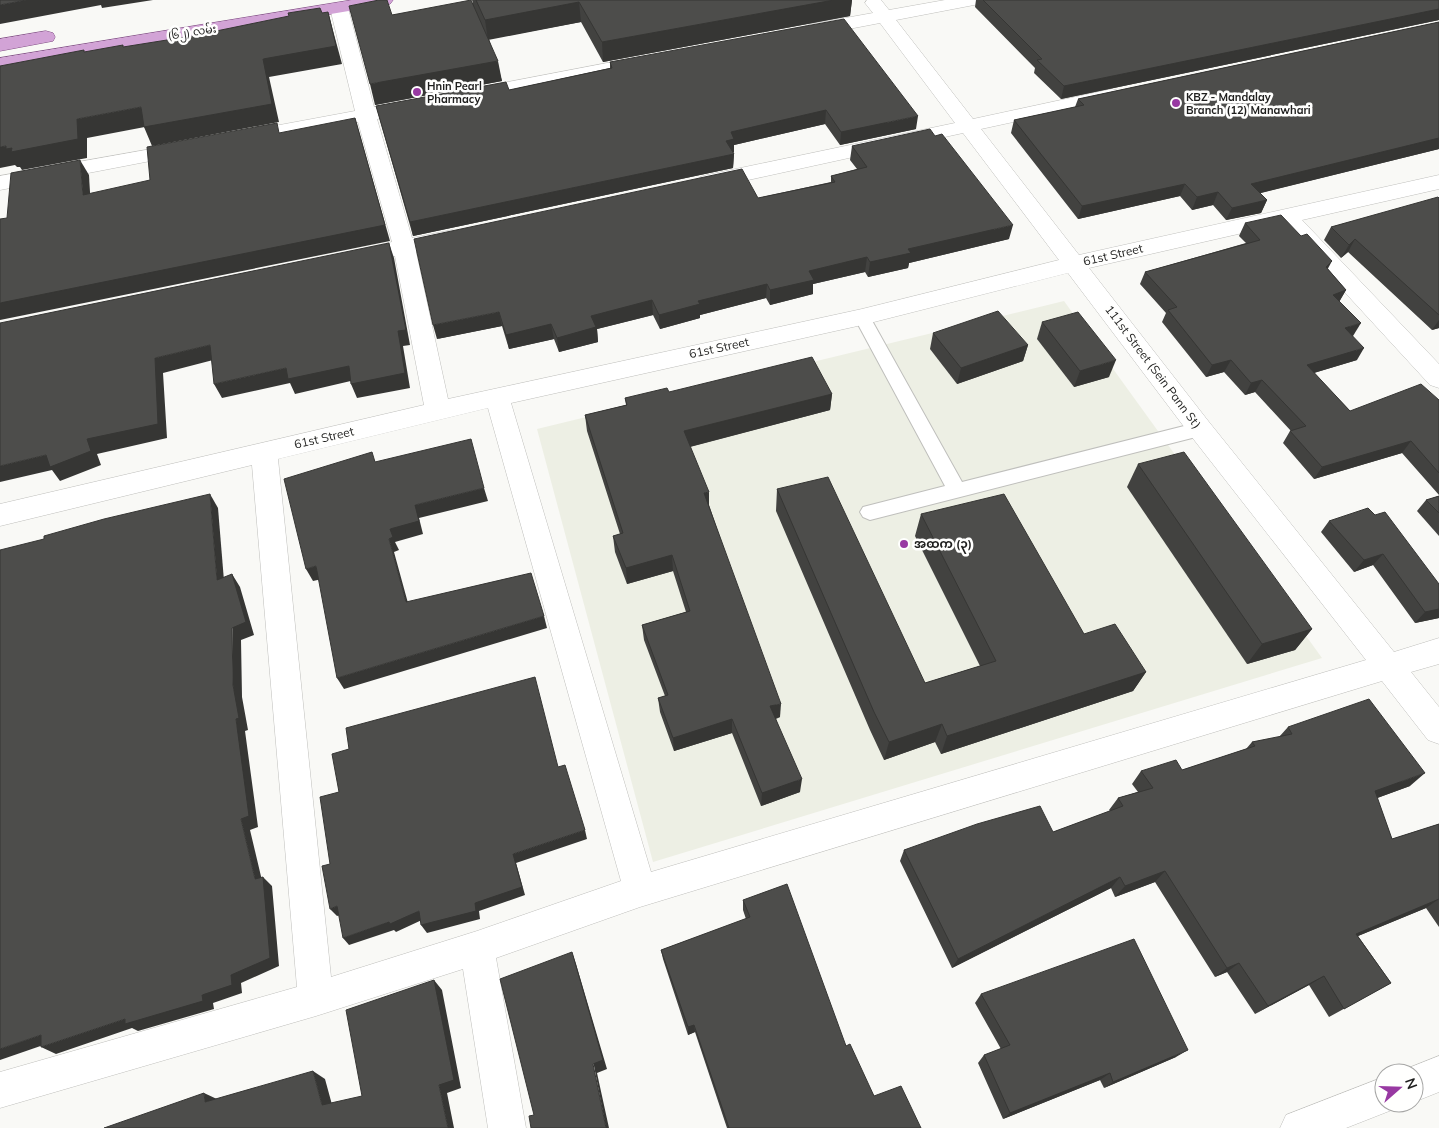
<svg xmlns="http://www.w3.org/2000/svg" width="1439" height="1128" font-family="Mulish,'Noto Sans Myanmar',sans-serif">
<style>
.built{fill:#edefe4}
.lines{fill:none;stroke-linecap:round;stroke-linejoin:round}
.lane-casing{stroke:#bfbfbc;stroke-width:2}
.street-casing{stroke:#bfbfbc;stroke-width:1}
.primary-casing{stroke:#804d84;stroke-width:1}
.lane{fill:#fff;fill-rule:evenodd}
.street{fill:#fff;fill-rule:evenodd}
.primary{fill:#d2a3d6;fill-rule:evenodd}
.wall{fill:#424240}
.shaded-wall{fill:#363634}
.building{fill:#4d4d4b;stroke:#363634}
.poi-dot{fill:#9839a2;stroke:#fffffe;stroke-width:2}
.labels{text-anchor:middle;stroke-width:5;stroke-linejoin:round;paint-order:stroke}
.far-street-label{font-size:11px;fill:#1f1f1e;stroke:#fffffe}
.far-poi-label{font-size:11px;font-weight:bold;fill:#1f1f1e;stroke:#fffffe;text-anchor:start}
.street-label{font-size:12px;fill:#1f1f1e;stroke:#fffffe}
.poi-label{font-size:12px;font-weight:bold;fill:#1f1f1e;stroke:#fffffe;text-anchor:start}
</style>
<rect width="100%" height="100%" fill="#f9f9f6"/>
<!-- built -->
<path class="built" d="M 1064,301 L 1322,658 L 653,862 L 537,429 Z"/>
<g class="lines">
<defs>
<path id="lane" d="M 862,311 L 868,313 L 870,317 L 962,482 L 1200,422 L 1206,424 L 1209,429 L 1206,434 L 1200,436 L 870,520 L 863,517 L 860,512 L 863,507 L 945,486 L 854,317 L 856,313 Z"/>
<g id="street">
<path d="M 867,0 L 881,0 L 889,10 L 945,0 L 983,0 L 980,4 L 974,5 L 896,20 L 973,119 L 1112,89 L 1119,91 L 1122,95 L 1119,99 L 981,129 L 1079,255 L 1439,175 L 1439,189 L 1302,220 L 1439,364 L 1439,388 L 1430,385 L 1282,224 L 1089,268 L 1209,422 L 1394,652 L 1439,638 L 1439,664 L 1411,672 L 1439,707 L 1439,744 L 1428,740 L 1382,681 L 640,907 L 496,958 L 526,1128 L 488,1128 L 463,969 L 316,1016 L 0,1108 L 0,1072 L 297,987 L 252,465 L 0,526 L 0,504 L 424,405 L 395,256 L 355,264 L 347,262 L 344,257 L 347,252 L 392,242 L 358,122 L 242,144 L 235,142 L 232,138 L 235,134 L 242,132 L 355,111 L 330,8 L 333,4 L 345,4 L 348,8 L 374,107 L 414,100 L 421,102 L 424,106 L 421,110 L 377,119 L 412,238 L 452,230 L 460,232 L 463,237 L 460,242 L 416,252 L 448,399 L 862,309 L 1059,260 L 963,133 L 707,189 L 700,187 L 697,182 L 700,177 L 707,175 L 955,123 L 880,23 L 812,36 L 805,34 L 803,30 L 805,26 L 812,24 L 873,13 L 865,3 ZM 1068,273 L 1191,436 L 1366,660 L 651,872 L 511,403 L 862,325 ZM 488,408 L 621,881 L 477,931 L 331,977 L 278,459 Z"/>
<path d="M 623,60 L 630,62 L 633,66 L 630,70 L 471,101 L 464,99 L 461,95 L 464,91 L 471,89 Z"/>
<path d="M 185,143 L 192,145 L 195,149 L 192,153 L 0,190 L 0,176 Z"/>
<path d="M 1439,1056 L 1439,1092 L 1414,1102 L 1414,1073 L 1400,1073 L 1401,1071 Z"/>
<path d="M 1384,1077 L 1384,1103 L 1399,1103 L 1397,1108 L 1346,1128 L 1280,1128 L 1286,1115 Z"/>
</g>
<g id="primary">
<path d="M 352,0 L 393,0 L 390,4 L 384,5 L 0,70 L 0,58 Z"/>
<path d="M 46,31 L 53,33 L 55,37 L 53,41 L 0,51 L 0,39 Z"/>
</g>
</defs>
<!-- lane casing -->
<use href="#lane" class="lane-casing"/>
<!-- street casing -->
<use href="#street" class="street-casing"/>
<!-- primary casing -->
<use href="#primary" class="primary-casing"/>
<!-- lane -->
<use href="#lane" class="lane"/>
<!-- street -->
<use href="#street" class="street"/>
<!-- primary -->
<use href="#primary" class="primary"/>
</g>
<!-- wall -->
<g class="wall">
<path d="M 472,0 L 852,0 L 850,16 L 603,62 L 581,22 L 489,39 L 502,81 L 375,105 L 392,15 L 473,3 Z"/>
<path d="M 976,0 L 1439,0 L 1439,20 L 1061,99 L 1034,73 L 1035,68 L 975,7 Z"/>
<path d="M 1439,22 L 1439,149 L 1260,193 L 1267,200 L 1261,213 L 1226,220 L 1213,205 L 1192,210 L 1180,196 L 1078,219 L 1011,133 L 1014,120 L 1075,107 L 1078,99 Z"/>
<path d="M 610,62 L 916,129 L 840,145 L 825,124 L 734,145 L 734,152 L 733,153 L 734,154 L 733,168 L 413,236 L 376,106 L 509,90 L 610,68 Z"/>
<path d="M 852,146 L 1009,239 L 909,263 L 908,268 L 868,277 L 865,272 L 813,284 L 813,294 L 770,305 L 766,298 L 700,315 L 700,318 L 660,329 L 653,315 L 597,329 L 598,342 L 559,352 L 554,339 L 509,349 L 502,326 L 437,339 L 758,198 L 831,182 L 831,176 L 857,169 L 850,160 Z"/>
<path d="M 1439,198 L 1439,328 L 1432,330 L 1348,252 L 1341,258 L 1324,240 L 1331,227 Z"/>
<path d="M 1245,223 L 1328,269 L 1346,290 L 1339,302 L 1353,336 L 1357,360 L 1314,373 L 1350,411 L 1439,400 L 1439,495 L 1402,453 L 1314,479 L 1283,443 L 1290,431 L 1291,431 L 1255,392 L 1245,395 L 1224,372 L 1206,377 L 1162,322 L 1166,313 L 1140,284 L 1145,272 L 1246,243 L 1239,236 Z"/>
<path d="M 1042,322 L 1109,377 L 1074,387 L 1037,339 Z"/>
<path d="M 933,333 L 1028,345 L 1023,361 L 957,384 L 930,349 Z"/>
<path d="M 669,392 L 832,394 L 830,410 L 690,447 L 709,505 L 780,717 L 776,719 L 800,792 L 761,806 L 732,733 L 674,751 L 660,712 L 658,698 L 665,696 L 644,640 L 642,625 L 686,612 L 673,571 L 627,584 L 615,552 L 613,536 L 620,534 L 587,431 L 585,415 L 626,405 L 625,398 Z"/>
<path d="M 1138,464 L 1312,629 L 1295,650 L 1247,664 L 1127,487 Z"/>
<path d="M 777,489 L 925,683 L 980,666 L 915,536 L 921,514 L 1084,634 L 1146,672 L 1133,691 L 941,754 L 935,742 L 884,760 L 870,730 L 776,511 Z"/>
<path d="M 1439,496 L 1439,536 L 1417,511 L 1426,500 Z"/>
<path d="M 1329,521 L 1439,584 L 1439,618 L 1415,623 L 1373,565 L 1354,572 L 1321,532 Z"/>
<path d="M 1288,727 L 1410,786 L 1377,798 L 1392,839 L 1439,824 L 1439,927 L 1426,908 L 1358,936 L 1391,983 L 1329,1017 L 1309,985 L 1255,1014 L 1227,972 L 1215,977 L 1155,882 L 1115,897 L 1111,888 L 952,968 L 900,861 L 904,850 L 1053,832 L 1110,811 L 1109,810 L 1118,798 L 1138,792 L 1132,784 L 1141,771 L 1182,770 L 1246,749 L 1252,742 L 1279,737 Z"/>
<path d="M 743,900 L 846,1046 L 874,1096 L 921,1128 L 727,1128 L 695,1032 L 688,1035 L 663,959 L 661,950 L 746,919 L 743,910 Z"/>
<path d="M 981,994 L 1176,1057 L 1104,1088 L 1100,1080 L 1003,1119 L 978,1063 L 984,1055 L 1001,1049 L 975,1003 Z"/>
</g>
<!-- shaded-wall -->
<g class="shaded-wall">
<path d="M 26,0 L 153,0 L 102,8 L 101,5 L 0,24 L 0,5 Z"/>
<path d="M 834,0 L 852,0 L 850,16 L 603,62 L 602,42 Z"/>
<path d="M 579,2 L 581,22 L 488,40 L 485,20 Z"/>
<path d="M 1439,9 L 1439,20 L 1061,99 L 1064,86 Z"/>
<path d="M 328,12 L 342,64 L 269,77 L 279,122 L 152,146 L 144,127 L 263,59 Z"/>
<path d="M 498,61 L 502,81 L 375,105 L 370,84 Z"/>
<path d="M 141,107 L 150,126 L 87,138 L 87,158 L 22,170 L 20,167 L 17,167 L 15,165 L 0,168 L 0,147 L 6,146 L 77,119 Z"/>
<path d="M 826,110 L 825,124 L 734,145 L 734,152 L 726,154 L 726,141 L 731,132 Z"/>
<path d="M 918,116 L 916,129 L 840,145 L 841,132 Z"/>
<path d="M 355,118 L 390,241 L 0,320 L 0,303 Z"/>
<path d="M 1439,138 L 1439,149 L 1245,197 L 1251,184 Z"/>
<path d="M 734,154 L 733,168 L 413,236 L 410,222 Z"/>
<path d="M 80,160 L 89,175 L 91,210 L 83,195 Z"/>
<path d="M 1185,184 L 1180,196 L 1078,219 L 1082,206 Z"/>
<path d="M 1218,192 L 1213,205 L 1192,210 L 1197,197 Z"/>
<path d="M 1267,200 L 1261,213 L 1226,220 L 1232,208 Z"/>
<path d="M 1013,225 L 1009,239 L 909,263 L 908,268 L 868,277 L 870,262 L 908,249 Z"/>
<path d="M 1355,239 L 1348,252 L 1341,258 L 1349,245 Z"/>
<path d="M 389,243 L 394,258 L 410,345 L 403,346 L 410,388 L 357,398 L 351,384 L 398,331 Z"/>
<path d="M 867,257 L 865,272 L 813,284 L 813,294 L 770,305 L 770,290 L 809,271 Z"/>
<path d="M 1332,261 L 1325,274 L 1326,267 Z"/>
<path d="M 767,284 L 766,298 L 700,315 L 700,318 L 660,329 L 659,315 L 698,301 Z"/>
<path d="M 1346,290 L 1339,302 L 1333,295 Z"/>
<path d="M 652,300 L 653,315 L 597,329 L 598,342 L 559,352 L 557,338 L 591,316 Z"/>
<path d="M 499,312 L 502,326 L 437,339 L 433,325 Z"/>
<path d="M 1439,320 L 1439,328 L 1432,330 Z"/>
<path d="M 1361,323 L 1353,336 L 1337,340 L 1345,328 Z"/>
<path d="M 551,324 L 554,339 L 509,349 L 506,335 Z"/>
<path d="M 210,345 L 217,359 L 163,373 L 167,438 L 97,454 L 101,465 L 60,481 L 52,470 L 0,482 L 0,466 L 46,455 L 87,439 L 155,358 Z"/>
<path d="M 1028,345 L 1023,361 L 957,384 L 961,368 Z"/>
<path d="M 1364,348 L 1357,360 L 1300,377 L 1307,365 Z"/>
<path d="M 1116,360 L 1109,377 L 1074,387 L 1080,371 Z"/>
<path d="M 1231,360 L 1224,372 L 1206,377 L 1212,365 Z"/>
<path d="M 349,366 L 355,380 L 295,394 L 290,383 L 222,398 L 214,384 L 286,368 Z"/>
<path d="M 1262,380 L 1255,392 L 1245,395 L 1251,383 Z"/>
<path d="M 832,394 L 830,410 L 685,448 L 684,431 Z"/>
<path d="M 1411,441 L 1402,453 L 1314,479 L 1322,467 Z"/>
<path d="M 484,488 L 488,501 L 419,518 L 423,534 L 395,542 L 399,550 L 394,552 L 411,614 L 406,602 L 389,539 L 390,529 L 415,505 Z"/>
<path d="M 709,492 L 709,508 L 704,493 Z"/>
<path d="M 210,494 L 218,508 L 225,593 L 217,580 Z"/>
<path d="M 1383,554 L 1373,565 L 1354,572 L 1364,560 Z"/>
<path d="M 672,555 L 673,571 L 627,584 L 626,568 Z"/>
<path d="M 316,566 L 322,579 L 313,581 L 306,569 Z"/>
<path d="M 232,574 L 240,587 L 254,635 L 241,640 L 242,697 L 248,730 L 245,731 L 258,827 L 250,830 L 264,889 L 255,879 L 241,819 L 236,719 L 233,685 Z"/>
<path d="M 1439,609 L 1439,618 L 1415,623 L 1425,612 Z"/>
<path d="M 544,616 L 547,628 L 344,689 L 337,678 Z"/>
<path d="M 1312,629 L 1295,650 L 1247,664 L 1262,644 Z"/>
<path d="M 1146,672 L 1133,691 L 941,754 L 947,736 Z"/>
<path d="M 781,704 L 780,717 L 769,720 L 770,706 Z"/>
<path d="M 732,719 L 732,733 L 674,751 L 673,738 Z"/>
<path d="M 942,724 L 935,742 L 884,760 L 889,742 Z"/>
<path d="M 1425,773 L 1410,786 L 1361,804 L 1375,791 Z"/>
<path d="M 802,779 L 800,792 L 761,806 L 762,793 Z"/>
<path d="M 585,830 L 587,839 L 516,863 L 525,895 L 479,911 L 480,919 L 427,933 L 421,925 L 475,903 L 513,854 Z"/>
<path d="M 1165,871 L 1155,882 L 1115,897 L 1125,886 Z"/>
<path d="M 263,877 L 272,886 L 279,966 L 241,983 L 242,993 L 213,1003 L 214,1009 L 138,1031 L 132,1028 L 56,1054 L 41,1047 L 125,1019 L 202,995 L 231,975 Z"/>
<path d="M 1120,877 L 1111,888 L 952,968 L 958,959 Z"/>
<path d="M 1439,899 L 1426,908 L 1341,943 L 1356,934 Z"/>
<path d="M 337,906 L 344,914 L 337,916 L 330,909 Z"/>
<path d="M 419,911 L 424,919 L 396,932 L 394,930 L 349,945 L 343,938 Z"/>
<path d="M 572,952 L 576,964 L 607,1069 L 597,1073 L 609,1128 L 606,1128 Z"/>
<path d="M 1239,963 L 1227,972 L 1215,977 L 1227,968 Z"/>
<path d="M 1324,976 L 1309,985 L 1255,1014 L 1268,1006 Z"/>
<path d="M 434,980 L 442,990 L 461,1088 L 447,1093 L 454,1128 L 448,1128 L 439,1085 Z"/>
<path d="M 694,1025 L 695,1032 L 688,1035 L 688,1027 Z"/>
<path d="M 41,1035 L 55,1041 L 0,1060 L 0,1049 Z"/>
<path d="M 1188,1050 L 1176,1057 L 1104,1088 L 1113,1082 Z"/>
<path d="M 313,1071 L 325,1079 L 334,1112 L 322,1105 Z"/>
<path d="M 1110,1073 L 1100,1080 L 1003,1119 L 1010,1113 Z"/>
<path d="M 204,1093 L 219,1100 L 205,1102 Z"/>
</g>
<!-- building -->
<g class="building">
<path d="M 0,0 L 26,0 L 0,5 Z"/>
<path d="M 379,0 L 387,0 L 392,15 L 471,0 L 498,61 L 370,84 L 349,6 Z"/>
<path d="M 476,0 L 834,0 L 602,42 L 579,2 L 485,20 Z"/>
<path d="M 983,0 L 1439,0 L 1439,9 L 1064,86 L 1037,60 L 1042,59 Z"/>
<path d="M 320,8 L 322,13 L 328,12 L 336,46 L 263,59 L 272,104 L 144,127 L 141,107 L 77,119 L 78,139 L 11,152 L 12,148 L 6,149 L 6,146 L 0,147 L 0,66 L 84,50 L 84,52 L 123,45 L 123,47 L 192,36 L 289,16 L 288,13 Z"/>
<path d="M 844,19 L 918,116 L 841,132 L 826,110 L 731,132 L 734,139 L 726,141 L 734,154 L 410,222 L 376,106 L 506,82 L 509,90 L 612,68 L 610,62 Z"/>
<path d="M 1439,22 L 1439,138 L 1251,184 L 1267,200 L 1232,208 L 1218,192 L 1197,197 L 1185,184 L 1082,206 L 1014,120 L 1084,105 L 1078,99 Z"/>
<path d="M 355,118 L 385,225 L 0,303 L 0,219 L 7,218 L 11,173 L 80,160 L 83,195 L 150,180 L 147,147 L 277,123 L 279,133 Z"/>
<path d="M 930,129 L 935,136 L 942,134 L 1013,225 L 908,249 L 911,253 L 870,262 L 867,257 L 809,271 L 814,280 L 770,290 L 767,284 L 698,301 L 700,304 L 659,315 L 652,300 L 591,316 L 596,327 L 557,338 L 551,324 L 506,335 L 499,312 L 433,325 L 414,239 L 742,169 L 758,198 L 835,182 L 831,176 L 867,167 L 852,146 Z"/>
<path d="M 1438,197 L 1439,198 L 1439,315 L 1355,239 L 1349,245 L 1331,227 Z"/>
<path d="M 1281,215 L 1301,236 L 1307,234 L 1332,261 L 1326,267 L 1346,290 L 1333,295 L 1361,323 L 1345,328 L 1364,348 L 1307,365 L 1350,411 L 1421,384 L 1439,400 L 1439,473 L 1411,441 L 1322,467 L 1290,431 L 1306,426 L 1262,380 L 1251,383 L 1231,360 L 1212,365 L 1168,310 L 1177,307 L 1145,272 L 1260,240 L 1245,223 Z"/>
<path d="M 389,243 L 406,330 L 398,331 L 405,373 L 351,384 L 349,366 L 288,379 L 286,368 L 214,384 L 210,345 L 155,358 L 158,424 L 87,439 L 91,451 L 50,467 L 46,455 L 0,466 L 0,323 Z"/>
<path d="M 998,311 L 1028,345 L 961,368 L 933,333 Z"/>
<path d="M 1078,312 L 1116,360 L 1080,371 L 1042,322 Z"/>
<path d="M 812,357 L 832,394 L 684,431 L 709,492 L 704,493 L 781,704 L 770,706 L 802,779 L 762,793 L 732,719 L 673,738 L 658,698 L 668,695 L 642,625 L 690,611 L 672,555 L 626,568 L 613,536 L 623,533 L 585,415 L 627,405 L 625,398 L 667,388 L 669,392 Z"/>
<path d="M 471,439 L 484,488 L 415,505 L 419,521 L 390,529 L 393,537 L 389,539 L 406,602 L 531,573 L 544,616 L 337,678 L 316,566 L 306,569 L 284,479 L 372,452 L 375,462 Z"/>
<path d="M 1184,452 L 1312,629 L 1262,644 L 1138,464 Z"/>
<path d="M 828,477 L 925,683 L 996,661 L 921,514 L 1004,494 L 1084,634 L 1115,624 L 1146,672 L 947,736 L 942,724 L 889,742 L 874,712 L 777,489 Z"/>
<path d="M 210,494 L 217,580 L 232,574 L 246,622 L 232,628 L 233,685 L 239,718 L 236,719 L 249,816 L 241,819 L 255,879 L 263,877 L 270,958 L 231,975 L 232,985 L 202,995 L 203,1001 L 125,1024 L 125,1019 L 41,1047 L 41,1035 L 0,1049 L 0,550 L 44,539 L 44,536 L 104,519 Z"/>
<path d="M 1439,496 L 1439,513 L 1426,500 Z"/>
<path d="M 1368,508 L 1375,515 L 1385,512 L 1439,584 L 1439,609 L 1425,612 L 1383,554 L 1364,560 L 1329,521 Z"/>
<path d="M 535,677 L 558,767 L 565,765 L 585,830 L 513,854 L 522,887 L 475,903 L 476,911 L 421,925 L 419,911 L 390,924 L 389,922 L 343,938 L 337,906 L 330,909 L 322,866 L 330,864 L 320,797 L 339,792 L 332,754 L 349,749 L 346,728 Z"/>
<path d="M 1369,699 L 1425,773 L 1375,791 L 1392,839 L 1439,824 L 1439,899 L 1356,934 L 1391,983 L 1344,1009 L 1324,976 L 1268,1006 L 1239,963 L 1227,968 L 1165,871 L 1125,886 L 1120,877 L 958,959 L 904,850 L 977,824 L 1040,806 L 1053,832 L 1123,806 L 1118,798 L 1153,788 L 1141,771 L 1176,760 L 1182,770 L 1255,746 L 1252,742 L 1292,734 L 1288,727 Z"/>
<path d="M 787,884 L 846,1046 L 850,1044 L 874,1096 L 901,1086 L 921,1128 L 729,1128 L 694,1025 L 688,1027 L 661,950 L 750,917 L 743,900 Z"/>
<path d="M 1134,939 L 1188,1050 L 1113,1082 L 1110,1073 L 1010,1113 L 984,1055 L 1010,1045 L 981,994 Z"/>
<path d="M 572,952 L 603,1060 L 593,1064 L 606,1128 L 531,1128 L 529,1116 L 534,1115 L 500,979 Z"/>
<path d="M 434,980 L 454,1080 L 439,1085 L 448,1128 L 104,1128 L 204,1093 L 205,1102 L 313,1071 L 322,1105 L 362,1096 L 346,1010 Z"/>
</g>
<!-- markers -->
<g class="poi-dot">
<circle cx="417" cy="92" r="5"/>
<circle cx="1176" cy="103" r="5"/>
<circle cx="904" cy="544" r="5"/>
</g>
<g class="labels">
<!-- far-street labels -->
<g class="far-street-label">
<text transform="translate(192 32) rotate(-9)" y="4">(၆၂) လမ်း</text>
</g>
<!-- far-poi labels -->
<g class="far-poi-label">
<text x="427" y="90">Hnin Pearl<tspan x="427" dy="13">Pharmacy</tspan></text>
<text x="1186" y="101">KBZ - Mandalay<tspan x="1186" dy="13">Branch (12) Manawhari</tspan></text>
</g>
<!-- street labels -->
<g class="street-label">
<text transform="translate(1113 255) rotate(-13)" y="4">61st Street</text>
<text transform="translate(719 348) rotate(-12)" y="4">61st Street</text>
<text transform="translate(1153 367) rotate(53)" y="4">111st Street (Sein Pann St)</text>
<text transform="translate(324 438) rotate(-13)" y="4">61st Street</text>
</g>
<!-- poi labels -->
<g class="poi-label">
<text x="914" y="548">အထက (၃)</text>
</g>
</g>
<!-- north arrow -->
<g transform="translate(1399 1088) rotate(70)"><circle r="24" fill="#fffffe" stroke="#a5a5a4"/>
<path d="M0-4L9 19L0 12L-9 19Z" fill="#9839a2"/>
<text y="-8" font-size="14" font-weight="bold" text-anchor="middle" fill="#1f1f1e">N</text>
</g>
</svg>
